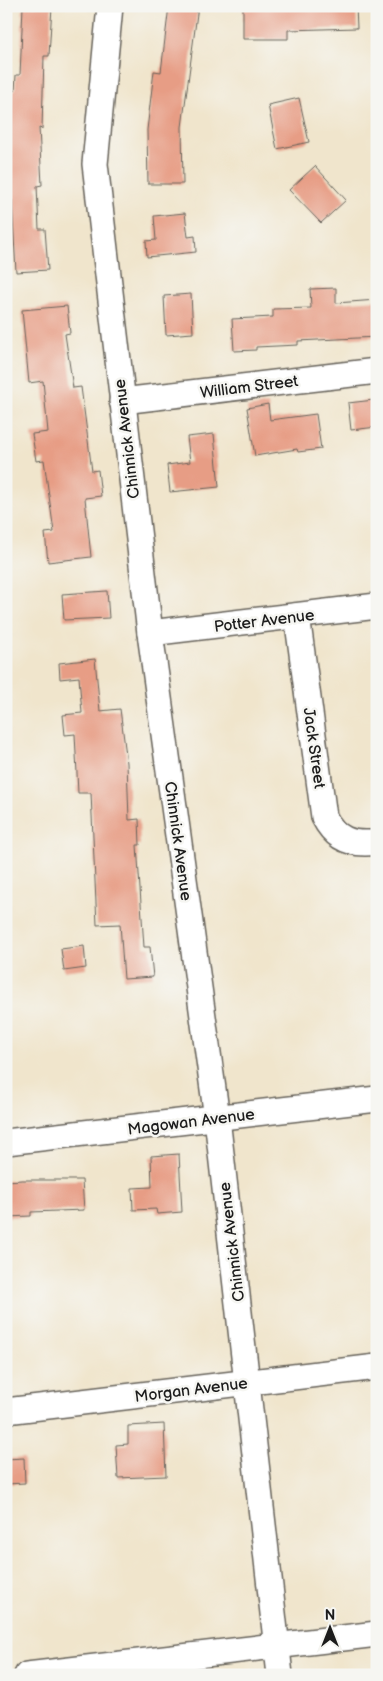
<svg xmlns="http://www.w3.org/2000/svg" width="383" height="1681" font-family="'Balsamiq Sans',sans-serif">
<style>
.building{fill:#e79d85}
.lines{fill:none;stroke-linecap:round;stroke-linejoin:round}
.street-casing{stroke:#66625a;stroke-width:28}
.street{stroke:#fff;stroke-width:25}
.labels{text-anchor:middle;stroke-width:5;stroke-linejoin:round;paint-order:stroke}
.street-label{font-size:16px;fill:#1c1c1c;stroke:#f6f6f2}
</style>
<rect width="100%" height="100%" fill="#f6f6f2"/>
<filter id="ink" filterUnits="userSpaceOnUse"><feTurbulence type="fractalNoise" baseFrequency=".02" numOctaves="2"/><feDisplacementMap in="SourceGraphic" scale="10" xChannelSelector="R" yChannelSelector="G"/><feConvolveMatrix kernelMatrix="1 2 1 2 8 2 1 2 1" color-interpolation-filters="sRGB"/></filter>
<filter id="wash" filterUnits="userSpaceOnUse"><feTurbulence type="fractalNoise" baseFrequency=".0096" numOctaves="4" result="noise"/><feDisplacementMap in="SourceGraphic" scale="20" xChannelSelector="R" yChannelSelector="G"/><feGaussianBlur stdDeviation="1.12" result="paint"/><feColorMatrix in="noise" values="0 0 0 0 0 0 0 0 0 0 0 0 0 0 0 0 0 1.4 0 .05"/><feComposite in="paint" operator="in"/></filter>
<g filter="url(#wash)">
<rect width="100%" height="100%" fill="#f0e5cc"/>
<g id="blocks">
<!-- building -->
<g class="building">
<path d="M 23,6 L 52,6 L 49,56 L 44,56 L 42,129 L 39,128 L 42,185 L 37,186 L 39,229 L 45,229 L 48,270 L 16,272 L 12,200 L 8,200 L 6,155 L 9,155 L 12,91 L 15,91 L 16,75 L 20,75 Z"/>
<path d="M 169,6 L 198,6 L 182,127 L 183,184 L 148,184 L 147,130 L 154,71 L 161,72 Z"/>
<path d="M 243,6 L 356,6 L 357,28 L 288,30 L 288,39 L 243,39 Z"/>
<path d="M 299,98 L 309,142 L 277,149 L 268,105 Z"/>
<path d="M 315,166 L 346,200 L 321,223 L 289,190 Z"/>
<path d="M 185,213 L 188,237 L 195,236 L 196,252 L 147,257 L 146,241 L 156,240 L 154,216 Z"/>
<path d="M 336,288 L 336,303 L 377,300 L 377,337 L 298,341 L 298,345 L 256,347 L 256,350 L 234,351 L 232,319 L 273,317 L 273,309 L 311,308 L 310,289 Z"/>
<path d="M 191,294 L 193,333 L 166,335 L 164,296 Z"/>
<path d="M 67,306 L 70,333 L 65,334 L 73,388 L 81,387 L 92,471 L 98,470 L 101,496 L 85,498 L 91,557 L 48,562 L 45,533 L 54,532 L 44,460 L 36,461 L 32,434 L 48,432 L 43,381 L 29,383 L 22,310 Z"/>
<path d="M 374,400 L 377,427 L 351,430 L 348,403 Z"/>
<path d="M 268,404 L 270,420 L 316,414 L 321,449 L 298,452 L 297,449 L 255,456 L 247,408 Z"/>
<path d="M 214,434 L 219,487 L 170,492 L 167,465 L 190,462 L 187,437 Z"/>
<path d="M 107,591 L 109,618 L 64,620 L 62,594 Z"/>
<path d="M 95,659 L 100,711 L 120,709 L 127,763 L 129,820 L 139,819 L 140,845 L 137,845 L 144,947 L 150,947 L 153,977 L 124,979 L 120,924 L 97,925 L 91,793 L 78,793 L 75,734 L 65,735 L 63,715 L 82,713 L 79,677 L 60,679 L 59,663 Z"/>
<path d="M 84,946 L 86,968 L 64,971 L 61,949 Z"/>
<path d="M 179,1154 L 182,1212 L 157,1214 L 156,1209 L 133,1210 L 132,1188 L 152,1187 L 151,1156 Z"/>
<path d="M 22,1180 L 82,1180 L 84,1210 L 31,1212 L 31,1216 L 6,1217 L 6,1181 Z"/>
<path d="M 164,1424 L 166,1476 L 118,1478 L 116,1445 L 128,1444 L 128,1426 Z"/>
<path d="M 24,1458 L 25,1483 L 6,1484 L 6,1459 Z"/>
</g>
</g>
</g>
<g filter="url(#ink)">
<use href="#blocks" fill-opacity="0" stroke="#66625a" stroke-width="1"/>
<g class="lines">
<defs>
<g id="street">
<path d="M 110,6 L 95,164 L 150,633 L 217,1118 L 280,1675"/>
<path d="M 122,401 L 377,371"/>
<path d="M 297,616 L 324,817 C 335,839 352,846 377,842"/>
<path d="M 150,633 L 377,606"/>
<path d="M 6,1142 L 377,1099"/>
<path d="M 6,1411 L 377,1367"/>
<path d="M 27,1675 L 377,1634"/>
</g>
</defs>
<!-- street casing -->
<use href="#street" class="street-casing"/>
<!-- street -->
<use href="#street" class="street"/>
</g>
</g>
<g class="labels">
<!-- street labels -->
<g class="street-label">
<text transform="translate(249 386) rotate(-7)" y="6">William Street</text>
<text transform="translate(126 439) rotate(-97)" y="6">Chinnick Avenue</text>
<text transform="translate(264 620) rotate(-7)" y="6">Potter Avenue</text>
<text transform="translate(315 748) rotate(82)" y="6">Jack Street</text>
<text transform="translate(179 841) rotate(82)" y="6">Chinnick Avenue</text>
<text transform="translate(191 1121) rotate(-7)" y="6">Magowan Avenue</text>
<text transform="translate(231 1242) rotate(-97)" y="6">Chinnick Avenue</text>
<text transform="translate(191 1389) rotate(-7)" y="6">Morgan Avenue</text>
</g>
</g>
<!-- margin -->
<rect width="383" height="1681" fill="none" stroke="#f6f6f2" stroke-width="25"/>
<!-- north arrow -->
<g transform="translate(330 1628)" stroke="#f6f6f2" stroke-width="4" paint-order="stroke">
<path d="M0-4L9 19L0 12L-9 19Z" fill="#1c1c1c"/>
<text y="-8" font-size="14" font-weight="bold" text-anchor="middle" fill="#1c1c1c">N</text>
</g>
</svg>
